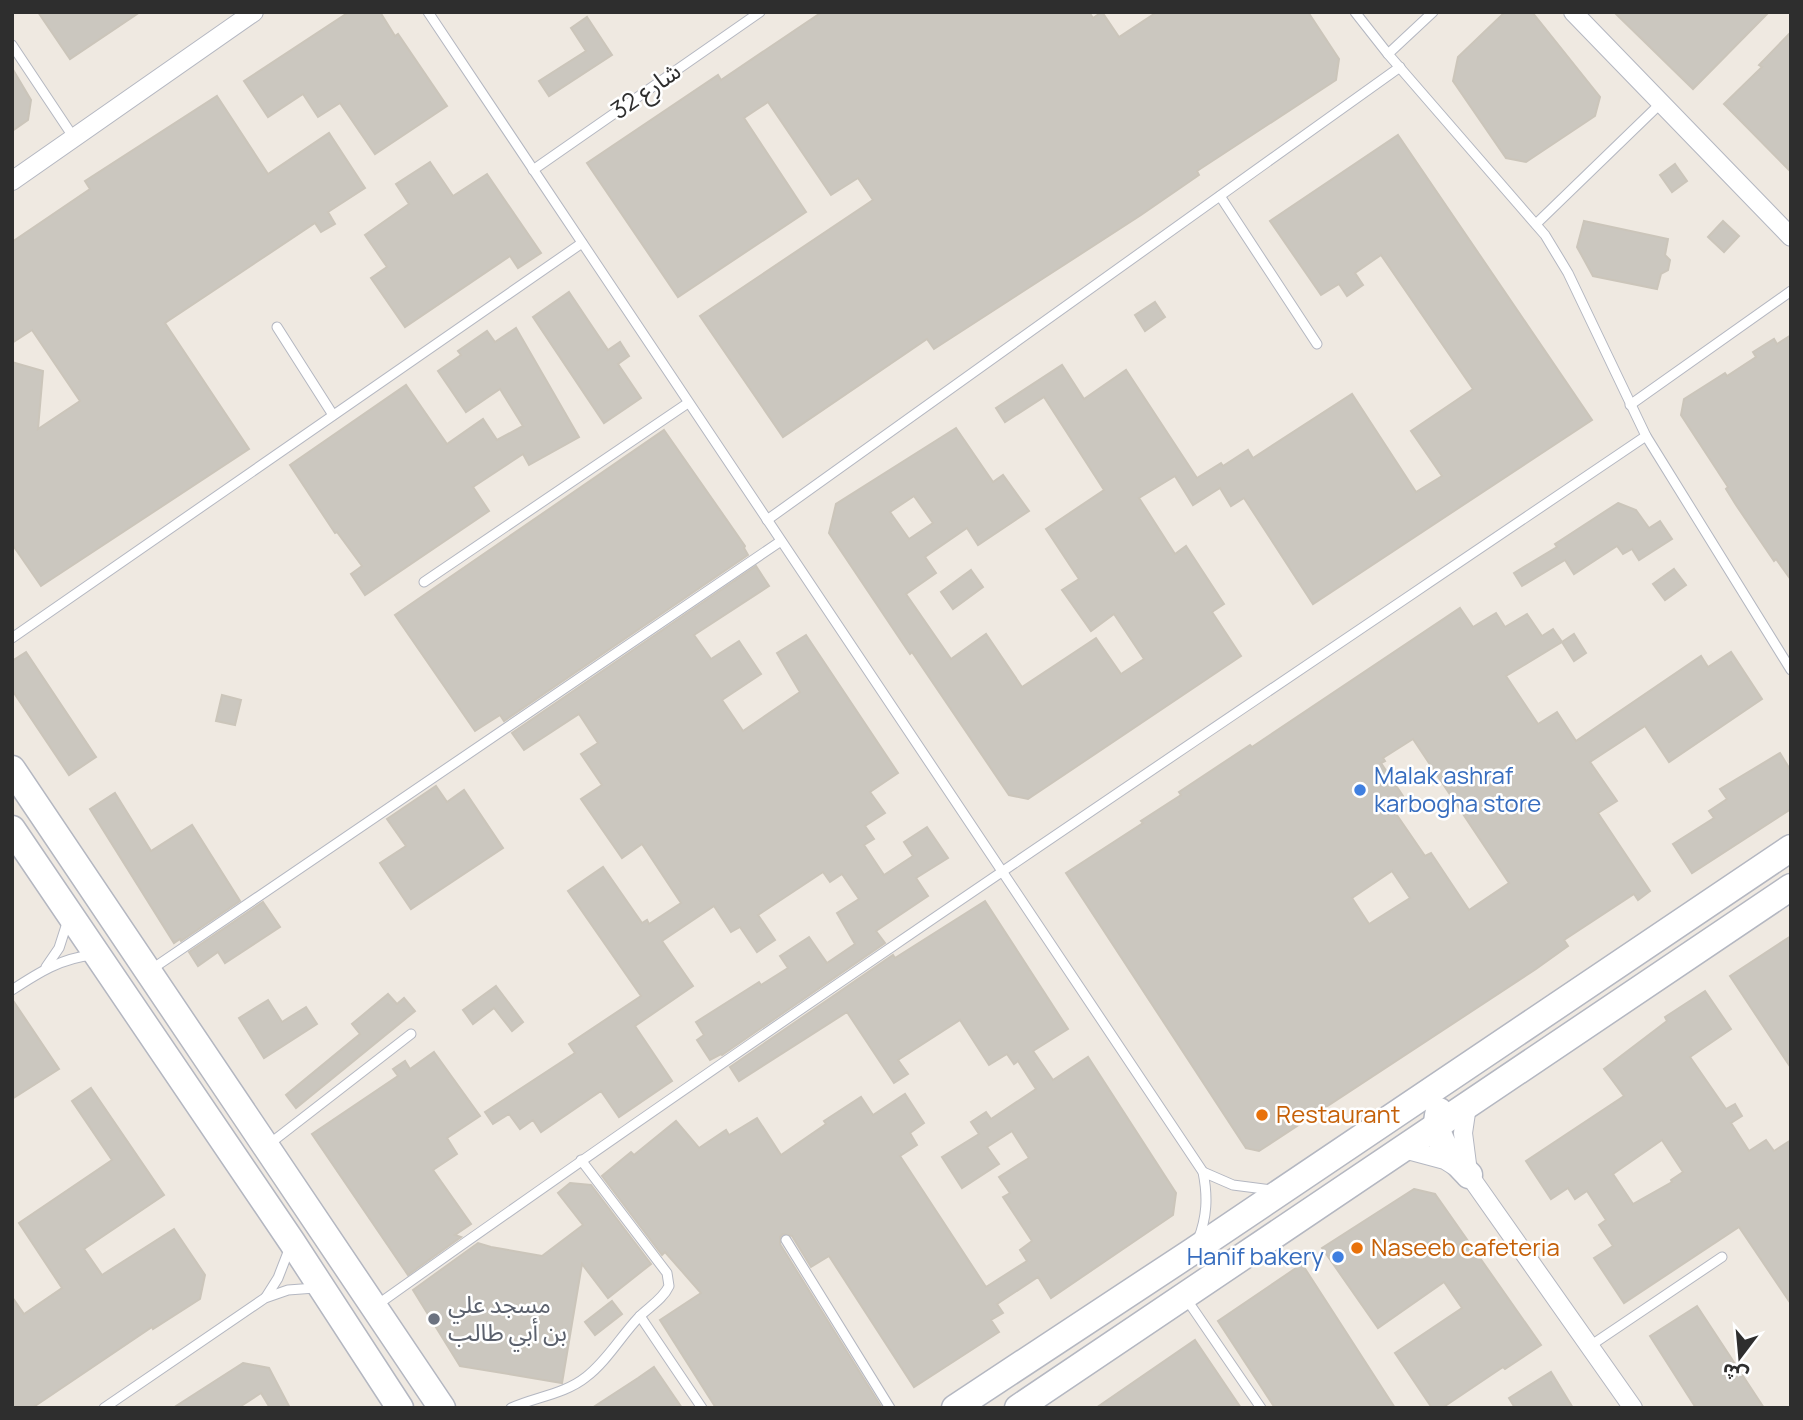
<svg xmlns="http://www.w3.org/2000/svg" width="1803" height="1420" font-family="Manrope,'Noto Sans Arabic',sans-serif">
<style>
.building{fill:#cbc7bf;stroke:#cbc5ba;stroke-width:2;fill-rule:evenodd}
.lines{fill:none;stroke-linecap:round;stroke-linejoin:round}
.lane-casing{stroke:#b4b7c1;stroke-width:11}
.street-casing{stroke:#b4b7c1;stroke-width:20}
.secondary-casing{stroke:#b4b7c1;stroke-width:29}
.lane{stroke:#fff;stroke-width:9}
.street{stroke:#fff;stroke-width:18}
.secondary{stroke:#fff;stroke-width:26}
.shop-dot{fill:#3f7fe0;stroke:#fff;stroke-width:2.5}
.food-dot{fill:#e8710a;stroke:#fff;stroke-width:2.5}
.worship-dot{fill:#6b7280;stroke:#fff;stroke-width:2.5}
.labels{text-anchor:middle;stroke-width:5;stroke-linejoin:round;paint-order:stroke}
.street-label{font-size:24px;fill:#2e2e2e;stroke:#fff}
.shop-label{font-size:24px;fill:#366cbe;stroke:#fff;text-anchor:start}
.food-label{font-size:24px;fill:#c56008;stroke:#fff;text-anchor:start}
.worship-label{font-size:24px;fill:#5b616d;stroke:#fff;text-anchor:start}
</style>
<rect width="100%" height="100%" fill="#efe9e1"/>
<!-- building -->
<g class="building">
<path d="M 38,12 L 140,12 L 70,59 Z"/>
<path d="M 349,12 L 380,12 L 395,36 L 398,34 L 447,106 L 375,154 L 340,103 L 318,117 L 303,94 L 268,117 L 244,81 Z"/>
<path d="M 822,12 L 1089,12 L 1093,18 L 1102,12 L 1119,37 L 1157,12 L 1308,12 L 1339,59 L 1336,80 L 1197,171 L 1199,175 L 1141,215 L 934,349 L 927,339 L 783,437 L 700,316 L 873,200 L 858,178 L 831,195 L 768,102 L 744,118 L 806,212 L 678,297 L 587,163 L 718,75 L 721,80 Z"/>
<path d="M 1505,12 L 1532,12 L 1600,97 L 1595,116 L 1526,162 L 1506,158 L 1453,81 L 1458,57 Z"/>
<path d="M 1614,12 L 1769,12 L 1693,89 Z"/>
<path d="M 587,17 L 612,55 L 549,96 L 539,81 L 586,51 L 571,28 Z"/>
<path d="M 1791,32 L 1791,172 L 1724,104 L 1762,67 L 1759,65 Z"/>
<path d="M 12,68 L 31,100 L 28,120 L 12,131 Z"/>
<path d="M 217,96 L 268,174 L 329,133 L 365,188 L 328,212 L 335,224 L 321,232 L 315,223 L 165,323 L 249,449 L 41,586 L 12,544 L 12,362 L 43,371 L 38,429 L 80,401 L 32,330 L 12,343 L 12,242 L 90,189 L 85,181 Z"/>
<path d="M 1398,135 L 1592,420 L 1313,604 L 1244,498 L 1231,506 L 1220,488 L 1193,505 L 1175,476 L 1139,498 L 1175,554 L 1186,546 L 1224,604 L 1212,612 L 1241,656 L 1028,799 L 1009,795 L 912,652 L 910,654 L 829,533 L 836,504 L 956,428 L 993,482 L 1003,475 L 1029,511 L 978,545 L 967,528 L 925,557 L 936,573 L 906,594 L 951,659 L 986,634 L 1022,687 L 1096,638 L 1121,674 L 1144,659 L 1114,614 L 1091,631 L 1062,590 L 1079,579 L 1046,529 L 1104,490 L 1044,397 L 1005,422 L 996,408 L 1062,365 L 1084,399 L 1126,370 L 1197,478 L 1221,463 L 1223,466 L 1248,450 L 1253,458 L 1352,394 L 1416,492 L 1442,476 L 1411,431 L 1473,389 L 1381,255 L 1355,273 L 1363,285 L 1347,296 L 1339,284 L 1321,295 L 1270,221 ZM 914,496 L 933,523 L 909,539 L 890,512 Z"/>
<path d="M 430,162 L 453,196 L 487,174 L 541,253 L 518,268 L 510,256 L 405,327 L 371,278 L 387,267 L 365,235 L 409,204 L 396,184 Z"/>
<path d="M 1675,164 L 1687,181 L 1672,192 L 1660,175 Z"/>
<path d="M 1584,221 L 1668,239 L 1665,255 L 1670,260 L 1668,270 L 1661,274 L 1657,289 L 1593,276 L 1577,247 Z"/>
<path d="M 1723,221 L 1739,236 L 1724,252 L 1708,237 Z"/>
<path d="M 569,292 L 608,350 L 620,342 L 629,356 L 618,364 L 641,398 L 604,423 L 533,317 Z"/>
<path d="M 1155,302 L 1165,317 L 1145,331 L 1135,315 Z"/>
<path d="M 516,328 L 579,437 L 529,465 L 523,454 L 473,487 L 489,511 L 365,595 L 351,574 L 362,566 L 337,532 L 335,533 L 290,465 L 406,385 L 447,444 L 483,419 L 497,440 L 523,426 L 500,389 L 466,412 L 438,371 L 461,355 L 458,351 L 487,331 L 495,342 Z"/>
<path d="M 1791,335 L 1791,580 L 1776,559 L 1774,561 L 1736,505 L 1726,489 L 1728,487 L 1681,415 L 1684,399 L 1725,373 L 1727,376 L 1756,357 L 1753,352 L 1774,339 L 1777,344 Z"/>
<path d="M 664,430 L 745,546 L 744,548 L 748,555 L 504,721 L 500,715 L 475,731 L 395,615 Z"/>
<path d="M 1618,503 L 1636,510 L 1649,528 L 1660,521 L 1672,539 L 1639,560 L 1632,549 L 1623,554 L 1617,546 L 1574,574 L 1565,560 L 1522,586 L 1514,573 L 1557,547 L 1555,544 Z"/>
<path d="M 756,566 L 769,586 L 694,635 L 711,659 L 739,641 L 761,674 L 722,700 L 743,731 L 800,692 L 777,653 L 806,635 L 898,773 L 870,792 L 885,813 L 865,826 L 874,839 L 864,845 L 884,875 L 913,856 L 904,842 L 927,827 L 948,858 L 916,878 L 928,896 L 876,931 L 885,943 L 722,1055 L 721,1054 L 710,1060 L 697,1040 L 704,1035 L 696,1022 L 759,982 L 761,985 L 788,968 L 780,956 L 809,937 L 827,963 L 855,944 L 837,913 L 859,899 L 842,874 L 830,882 L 823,872 L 758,915 L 775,940 L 757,952 L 740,927 L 731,932 L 714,906 L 662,941 L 693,986 L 635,1026 L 672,1081 L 619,1117 L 601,1091 L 541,1132 L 533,1120 L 520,1129 L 509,1114 L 493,1124 L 485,1112 L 575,1053 L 569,1044 L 641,996 L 568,891 L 603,867 L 642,923 L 647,920 L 649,924 L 681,903 L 642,844 L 622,858 L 581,799 L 602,785 L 581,754 L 598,743 L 579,714 L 524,750 L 512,733 Z"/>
<path d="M 1674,569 L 1686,585 L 1665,600 L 1653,584 Z"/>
<path d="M 971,570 L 983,587 L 953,609 L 941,592 Z"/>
<path d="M 1460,608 L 1473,627 L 1496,613 L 1505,627 L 1527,614 L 1542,636 L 1553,629 L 1562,642 L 1506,676 L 1538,724 L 1557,712 L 1576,741 L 1701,656 L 1708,667 L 1731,652 L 1762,699 L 1669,762 L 1645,726 L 1590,762 L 1617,801 L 1598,813 L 1650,891 L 1638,900 L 1634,894 L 1564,940 L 1568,946 L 1536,969 L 1259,1151 L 1246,1148 L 1066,873 L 1143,823 L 1141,821 L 1181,795 L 1179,792 L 1250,745 L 1252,747 ZM 1413,739 L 1509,883 L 1469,910 L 1431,853 L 1425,856 L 1390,805 L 1403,796 L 1381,763 L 1385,761 L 1383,758 ZM 1392,871 L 1410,898 L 1369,924 L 1352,898 Z"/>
<path d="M 1574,634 L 1586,653 L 1574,661 L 1562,642 Z"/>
<path d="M 26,652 L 96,757 L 69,775 L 12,690 L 12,661 Z"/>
<path d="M 222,695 L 241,700 L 235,725 L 216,721 Z"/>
<path d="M 1780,753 L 1791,771 L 1791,809 L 1692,873 L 1673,844 L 1714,818 L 1709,811 L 1727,799 L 1720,789 Z"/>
<path d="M 436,786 L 447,802 L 464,790 L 503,848 L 411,909 L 380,863 L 406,846 L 387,819 Z"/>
<path d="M 115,793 L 151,851 L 192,825 L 240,901 L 181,941 L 180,939 L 174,943 L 90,809 Z"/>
<path d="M 985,901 L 1068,1029 L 1033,1051 L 1053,1080 L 1088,1057 L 1176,1193 L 1173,1215 L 1051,1298 L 1038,1277 L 997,1304 L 1003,1313 L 991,1320 L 999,1332 L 914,1387 L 829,1256 L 811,1267 L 792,1236 L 783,1234 L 780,1237 L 780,1244 L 882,1408 L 716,1408 L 660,1320 L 701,1293 L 665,1252 L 662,1255 L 602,1176 L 631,1152 L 634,1155 L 676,1121 L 699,1148 L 726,1130 L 729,1135 L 757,1118 L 781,1155 L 826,1124 L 824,1121 L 861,1097 L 873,1115 L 905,1094 L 924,1123 L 910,1133 L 917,1145 L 900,1156 L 986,1287 L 1027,1261 L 1020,1250 L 1032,1241 L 1003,1197 L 1010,1193 L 999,1177 L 1029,1158 L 1012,1131 L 987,1147 L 999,1164 L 962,1188 L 942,1157 L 979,1134 L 971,1122 L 986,1112 L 991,1119 L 1036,1089 L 1018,1061 L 1014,1064 L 1007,1054 L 989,1065 L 960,1020 L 898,1060 L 908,1074 L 894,1083 L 847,1012 L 739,1081 L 730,1067 L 893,955 L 895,958 Z"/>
<path d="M 263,902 L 280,927 L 225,963 L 218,952 L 198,966 L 189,952 Z"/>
<path d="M 1791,936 L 1791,1068 L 1730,976 Z"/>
<path d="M 496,986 L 523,1022 L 512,1031 L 494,1008 L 473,1024 L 463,1010 Z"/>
<path d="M 1705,991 L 1731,1029 L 1690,1057 L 1726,1109 L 1735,1104 L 1742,1116 L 1731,1123 L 1749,1151 L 1766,1140 L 1774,1151 L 1791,1140 L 1791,1304 L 1739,1227 L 1624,1303 L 1594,1258 L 1613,1246 L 1599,1225 L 1606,1220 L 1587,1191 L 1575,1199 L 1568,1188 L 1551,1199 L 1526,1161 L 1624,1096 L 1604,1069 L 1667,1021 L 1665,1017 ZM 1662,1140 L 1683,1172 L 1671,1180 L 1672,1182 L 1633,1204 L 1613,1174 Z"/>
<path d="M 388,994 L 397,1004 L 404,998 L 415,1011 L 296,1108 L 286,1095 L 360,1034 L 352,1024 Z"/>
<path d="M 12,999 L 59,1069 L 12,1099 Z"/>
<path d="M 268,1000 L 282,1022 L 306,1007 L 317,1024 L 264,1058 L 239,1018 Z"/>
<path d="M 434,1052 L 480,1116 L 447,1138 L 457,1154 L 433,1170 L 471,1224 L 455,1235 L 461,1237 L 408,1275 L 312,1134 L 398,1076 L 393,1069 L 405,1061 L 410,1069 Z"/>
<path d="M 91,1088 L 164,1195 L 84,1249 L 102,1275 L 174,1229 L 205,1275 L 200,1299 L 153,1329 L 152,1327 L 32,1408 L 12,1408 L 12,1297 L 24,1314 L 62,1288 L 19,1223 L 112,1160 L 72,1101 Z"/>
<path d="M 570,1183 L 591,1185 L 651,1264 L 608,1298 L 582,1264 L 562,1383 L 460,1366 L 413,1290 L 478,1243 L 491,1247 L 542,1256 L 583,1225 L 558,1193 Z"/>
<path d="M 1414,1189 L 1435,1194 L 1541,1345 L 1505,1369 L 1503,1367 L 1442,1408 L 1432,1408 L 1395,1353 L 1462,1308 L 1444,1282 L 1378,1328 L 1322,1248 Z"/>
<path d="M 1302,1264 L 1395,1408 L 1275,1408 L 1218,1321 Z"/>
<path d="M 612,1301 L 622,1314 L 595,1335 L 585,1322 Z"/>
<path d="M 1697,1306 L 1764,1408 L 1696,1408 L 1650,1336 Z"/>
<path d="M 1195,1340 L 1241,1408 L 1096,1408 Z"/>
<path d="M 243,1363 L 269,1368 L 290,1408 L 270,1408 L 261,1393 L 238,1408 L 173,1408 Z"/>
<path d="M 654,1367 L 682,1408 L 592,1408 L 638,1378 Z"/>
<path d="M 1551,1372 L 1573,1408 L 1515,1408 L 1509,1398 Z"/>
</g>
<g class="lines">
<defs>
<g id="lane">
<path d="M 428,12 L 1203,1172 C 1208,1197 1207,1217 1198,1240"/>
<path d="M 1355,12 L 1388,54 L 1545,235 L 1568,273 L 1646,436 L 1791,670"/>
<path d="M 12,45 L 74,138"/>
<path d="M 1388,54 L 1433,12"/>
<path d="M 533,170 L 760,12"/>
<path d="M 1220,196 L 1317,344"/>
<path d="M 1536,224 L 1661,103"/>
<path d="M 277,327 L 333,415"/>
<path d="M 1630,405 L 1791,291"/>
<path d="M 767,520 L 1400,67"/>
<path d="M 424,582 L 688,403"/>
<path d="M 12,638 L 582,243"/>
<path d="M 46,967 L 59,948 L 68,920"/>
<path d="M 152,969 L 781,541"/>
<path d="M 12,990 C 38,973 61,958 93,955"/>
<path d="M 268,1145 L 411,1034"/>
<path d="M 1203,1172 L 1233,1185 L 1272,1190"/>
<path d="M 786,1240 L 890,1408"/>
<path d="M 266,1297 L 278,1278 L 290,1247"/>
<path d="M 1185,1297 L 1261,1408"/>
<path d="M 377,1305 C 795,1008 1222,723 1646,436"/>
<path d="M 640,1316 L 702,1408"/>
<path d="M 1590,1346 L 1722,1257"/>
<path d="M 104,1408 L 265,1298 L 288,1290 L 315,1288"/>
<path d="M 511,1408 C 535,1397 565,1394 586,1377 C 607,1361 621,1336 639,1317 C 649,1307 663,1299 669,1286 L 667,1273 L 581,1160"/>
</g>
<g id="street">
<path d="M 1573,12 L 1791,237"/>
<path d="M 12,181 L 254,12"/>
<path d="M 1467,1106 L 1463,1133 L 1468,1172"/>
<path d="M 1404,1149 L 1445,1160 L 1469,1175 L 1633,1408"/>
</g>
<g id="secondary">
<path d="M 12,769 L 442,1408"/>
<path d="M 12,829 L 292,1242 L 400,1408"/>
<path d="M 1439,1111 C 1431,1139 1451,1156 1469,1175"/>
<path d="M 955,1408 L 1193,1251 L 1791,848"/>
<path d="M 1018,1408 L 1791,887"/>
</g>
</defs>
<!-- lane casing -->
<use href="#lane" class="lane-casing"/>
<!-- street casing -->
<use href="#street" class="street-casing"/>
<!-- secondary casing -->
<use href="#secondary" class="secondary-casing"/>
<!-- lane -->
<use href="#lane" class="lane"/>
<!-- street -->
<use href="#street" class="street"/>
<!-- secondary -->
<use href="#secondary" class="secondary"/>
</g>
<!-- markers -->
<g class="shop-dot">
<circle cx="1360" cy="790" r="7"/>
<circle cx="1338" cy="1257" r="7"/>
</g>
<g class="food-dot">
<circle cx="1262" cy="1115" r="7"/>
<circle cx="1357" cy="1248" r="7"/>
</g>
<circle class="worship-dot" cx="434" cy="1319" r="7"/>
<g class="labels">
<!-- street labels -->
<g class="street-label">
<text transform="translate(646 91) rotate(-35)" y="8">شارع 32</text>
</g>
<!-- shop labels -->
<g class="shop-label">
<text x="1374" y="784">Malak ashraf<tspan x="1374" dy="28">karbogha store</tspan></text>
<text x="1324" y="1265" text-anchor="end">Hanif bakery</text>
</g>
<!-- food labels -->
<g class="food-label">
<text x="1276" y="1123">Restaurant</text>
<text x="1371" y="1256">Naseeb cafeteria</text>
</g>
<!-- worship labels -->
<g class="worship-label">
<text x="448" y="1313">مسجد علي<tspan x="448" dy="28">بن أبي طالب</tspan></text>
</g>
</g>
<!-- border -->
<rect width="1803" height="1420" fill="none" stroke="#2e2e2e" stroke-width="28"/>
<!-- north arrow -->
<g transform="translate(1740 1357) rotate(196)" stroke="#ffffff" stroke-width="5" paint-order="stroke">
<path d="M0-5L12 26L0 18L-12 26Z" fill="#2e2e2e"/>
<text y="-10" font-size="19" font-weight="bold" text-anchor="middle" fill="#2e2e2e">ش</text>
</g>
</svg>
